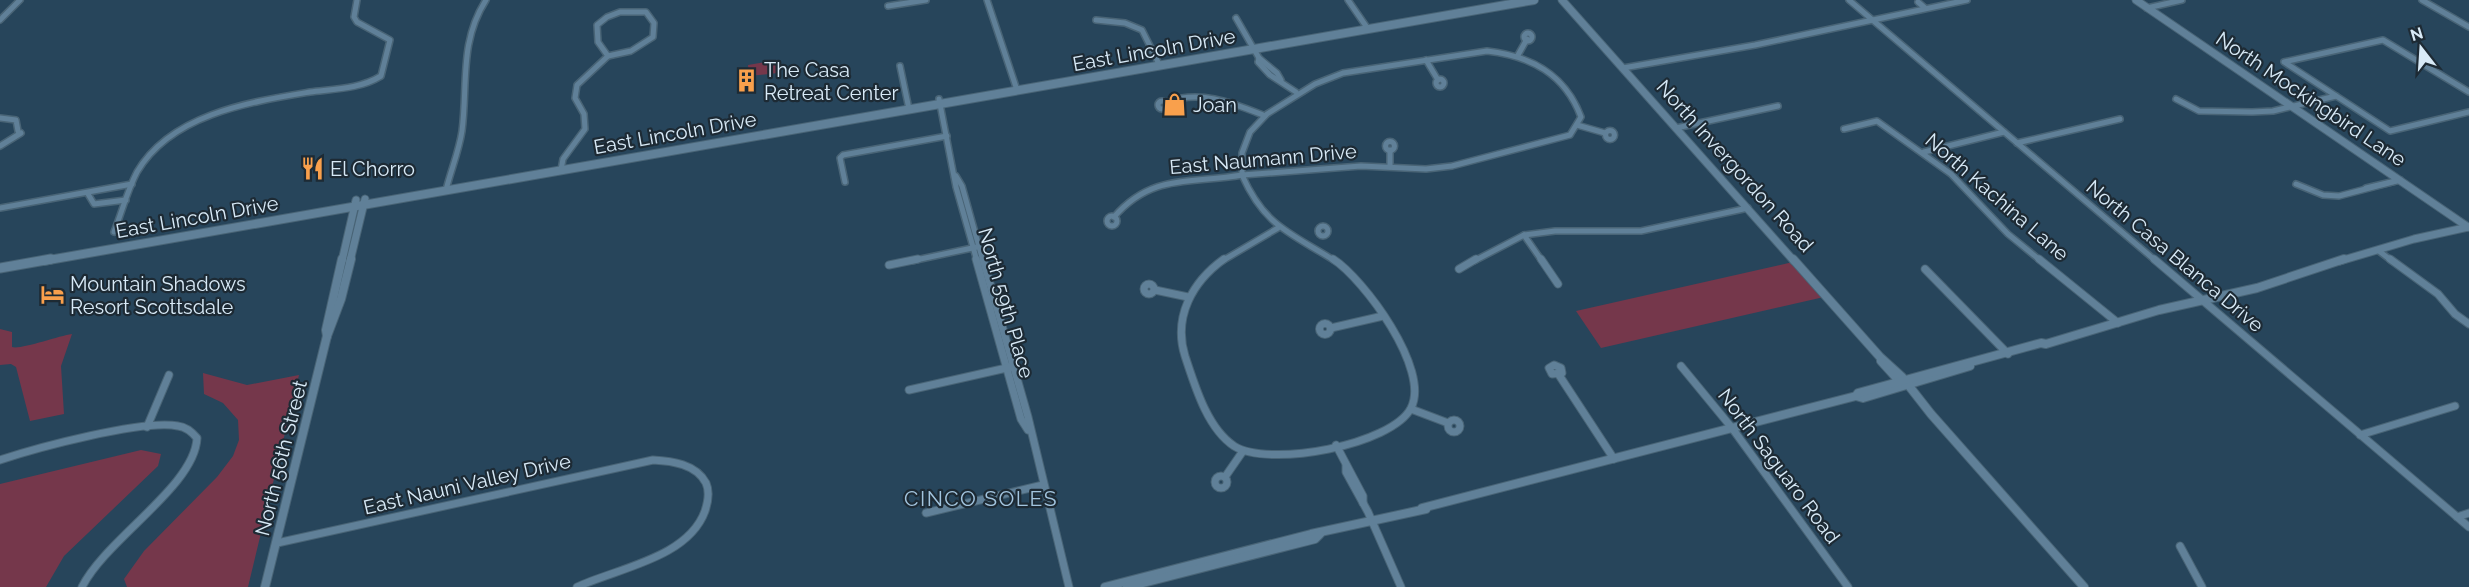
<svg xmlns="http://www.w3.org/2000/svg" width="2469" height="587" font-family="Raleway,sans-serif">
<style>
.green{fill:#75374b}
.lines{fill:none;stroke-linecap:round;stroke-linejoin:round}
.minor-far1-casing{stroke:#496476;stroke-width:8}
.minor-casing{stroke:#496476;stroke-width:9}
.tertiary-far1-casing{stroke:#496476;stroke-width:9}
.tertiary-casing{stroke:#496476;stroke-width:10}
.secondary-far1-casing{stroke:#496476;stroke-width:10}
.secondary-casing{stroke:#496476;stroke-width:11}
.minor-far1{stroke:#608098;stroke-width:5}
.minor{stroke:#608098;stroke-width:7}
.tertiary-far1{stroke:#608098;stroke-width:7}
.tertiary{stroke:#608098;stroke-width:8}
.secondary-far1{stroke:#608098;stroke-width:8}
.secondary{stroke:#608098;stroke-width:9}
.labels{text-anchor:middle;stroke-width:4.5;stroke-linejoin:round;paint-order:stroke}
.street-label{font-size:20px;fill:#d8eaf7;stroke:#1d2a34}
.poi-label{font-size:20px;fill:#d8eaf7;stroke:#1d2a34;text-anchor:start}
.neighbourhood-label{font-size:21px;letter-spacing:1.5px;fill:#a2c4de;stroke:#1d2a34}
</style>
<rect width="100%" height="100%" fill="#27455b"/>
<!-- green -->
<g class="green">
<path d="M 778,60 L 780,72 L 778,73 L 749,76 L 748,65 Z"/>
<path d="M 1793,262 L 1824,297 L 1601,348 L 1576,311 Z"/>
<path d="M 0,329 L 12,332 L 12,347 C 20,350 58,336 72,334 L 61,366 L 64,414 L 30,421 L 16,367 L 11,364 L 0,365 Z"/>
<path d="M 203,373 L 247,385 L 299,375 L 248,587 L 127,587 L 124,579 L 144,551 L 217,477 L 233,456 L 239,440 L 238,420 L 223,403 L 204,394 Z"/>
<path d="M 141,450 L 161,454 L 158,466 L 64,556 L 46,587 L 0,587 L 0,484 Z"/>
</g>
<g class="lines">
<defs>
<g id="minor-far1">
<path d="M 987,0 L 1017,90"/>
<path d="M 1348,0 L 1368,29"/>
<path d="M 1849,0 L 2156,261"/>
<path d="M 2422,0 L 2469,27"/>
<path d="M 1918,2 L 1925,8"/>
<path d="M 888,6 L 926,0"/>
<path d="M 2147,8 L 2182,0"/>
<path d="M 620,12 L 646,12 L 654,23 L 653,37 L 631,51 L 608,56 L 598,42 L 597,25 L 607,17 Z"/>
<path d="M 1236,18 L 1259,58 L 1258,62 L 1270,75 L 1296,92"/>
<path d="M 0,20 L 20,0"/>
<path d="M 1096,20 L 1125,23 L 1142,30 L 1160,66"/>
<circle cx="1528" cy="37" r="4"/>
<path d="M 1487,51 C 1531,56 1565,74 1581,117 L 1570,135 L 1452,166 L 1426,169 L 1361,166 L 1242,175 L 1242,153 L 1250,132 L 1267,114 L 1315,84 L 1343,73 Z"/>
<path d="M 1518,55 L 1527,39"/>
<path d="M 1259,58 L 1277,73 L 1281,80"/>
<path d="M 1426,60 L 1438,80"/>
<path d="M 900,66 L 909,109"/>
<path d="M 1623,68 L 1755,45 L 1967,0"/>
<circle cx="1440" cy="83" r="4"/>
<path d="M 2469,92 L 2383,40 L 2284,62 L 2390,131 L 2469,112"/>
<path d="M 939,99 L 956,187 L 977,261"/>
<path d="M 2176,99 L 2199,111 L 2252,112 L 2273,111 L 2336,96"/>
<circle cx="1162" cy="105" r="4"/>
<path d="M 1166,102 C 1201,90 1230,102 1263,115"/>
<path d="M 0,118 L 16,120 L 18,131"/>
<path d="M 1577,125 L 1605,133"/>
<path d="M 1676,128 L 1778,106"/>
<path d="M 1844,129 L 1877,121 L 1951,174 L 2008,234 L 2041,261"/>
<circle cx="1610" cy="135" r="4.5"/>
<circle cx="1390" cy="146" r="4.5"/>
<path d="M 2017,143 L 2120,119"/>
<path d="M 0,146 L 21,133"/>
<path d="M 1390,150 L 1390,167"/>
<path d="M 1924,152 L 2004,132"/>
<path d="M 561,170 L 563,159 L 585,129 L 584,114 L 575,98 L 577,85 L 608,56"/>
<path d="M 1242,175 C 1265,227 1291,233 1335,261"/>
<path d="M 956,176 L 962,186 L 983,261"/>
<path d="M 845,182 L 840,158 L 843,155 L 947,136"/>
<path d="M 2296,184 L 2323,195 L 2339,196 L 2400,180"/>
<path d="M 2366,188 L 2400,180"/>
<path d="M 446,190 C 451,170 459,151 462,131 C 468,85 459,42 486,0"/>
<path d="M 88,194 L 94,204 L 126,200"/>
<path d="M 0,208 L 132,184"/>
<circle cx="1112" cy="221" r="5"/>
<path d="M 1114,217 C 1152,173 1191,184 1242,175"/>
<circle cx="1323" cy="231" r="5"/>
<path d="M 114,232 C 122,212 127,191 137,172 C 171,114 250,102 310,92 C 334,89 360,89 381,76 L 390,40 L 357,22 L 354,17 L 357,0"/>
<path d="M 1524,235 L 1542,261"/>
<path d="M 2379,251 L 2392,261"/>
<path d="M 911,261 L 977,247"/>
<path d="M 1222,261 L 1278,228"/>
<path d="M 1474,261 L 1524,235 L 1555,231 L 1641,231 L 1748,208"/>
</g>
<g id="minor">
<path d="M 976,259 L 1021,419 L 1028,430"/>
<path d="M 983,259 L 1028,417 L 1069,587"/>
<path d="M 1224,259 C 1192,282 1173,317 1185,356 C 1195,386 1207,428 1234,446 C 1269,468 1392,445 1411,408 C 1431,370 1364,279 1333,259"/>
<path d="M 1541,259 L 1558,284"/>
<path d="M 2039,259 L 2118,323"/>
<path d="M 2154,259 L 2469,527"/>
<path d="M 2390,259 L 2438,294 L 2455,314 L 2469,324"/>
<path d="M 889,265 L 918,259"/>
<path d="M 1459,269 L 1476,259"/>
<path d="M 1925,269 L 2008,354"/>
<circle cx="1149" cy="289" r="5"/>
<path d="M 1155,290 L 1188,297"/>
<circle cx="1325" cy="329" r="5.5"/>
<path d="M 1331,328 L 1383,316"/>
<path d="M 1554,365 L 1561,368 L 1562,373 L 1552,374 L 1549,368 Z"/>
<path d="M 1681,366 L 1732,428 L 1848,587"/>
<path d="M 1559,375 L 1614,459"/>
<path d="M 909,390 L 1011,367"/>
<path d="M 1411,409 L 1448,423"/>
<circle cx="1454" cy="426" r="6"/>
<path d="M 147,427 L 169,375"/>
<path d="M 2360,435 L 2455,406"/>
<path d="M 1336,445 L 1363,496 L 1363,503"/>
<path d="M 0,460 C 36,448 143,419 178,426 C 186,427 192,432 197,438 C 195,486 106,539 82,587"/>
<path d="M 1346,466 L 1346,472 L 1368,512 L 1401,587"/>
<circle cx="1221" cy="482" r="6"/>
<path d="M 1225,477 L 1243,451"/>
<path d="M 926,513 L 1043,485"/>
<path d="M 2457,517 L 2469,513"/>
<path d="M 277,543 L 653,460 C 672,461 696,464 706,483 C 710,492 708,502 705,511 C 688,558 618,568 577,587"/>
<path d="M 2180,546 L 2202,587"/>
</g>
<g id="tertiary-far1">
<path d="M 1562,0 L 1794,261"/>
<path d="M 2136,0 L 2468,227"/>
<path d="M 342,261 L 356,200"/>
<path d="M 350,261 L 365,199"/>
<path d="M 2340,261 L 2414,239 L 2469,227"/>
</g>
<g id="tertiary">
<path d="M 1793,259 L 1880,357 L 1902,377 L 1931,414 L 2084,587"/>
<path d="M 327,336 L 326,330 L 342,259"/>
<path d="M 1881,361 L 1901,383"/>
<path d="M 1856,396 L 1863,398 L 1970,366"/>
<path d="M 1422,508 L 1856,396 L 1858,393 L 2041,343 L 2046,344 L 2159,310 L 2257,288 L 2344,259"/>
<path d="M 265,587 L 327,336 L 341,299 L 351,259"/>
<path d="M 1105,587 L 1311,534 L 1426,509"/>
<path d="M 1127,587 L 1315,539 L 1320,534"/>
</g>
<path id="secondary-far1" d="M 43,261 L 1534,0"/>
<path id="secondary" d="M 0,268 L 51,259"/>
</defs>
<!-- minor-far1 casing -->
<use href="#minor-far1" class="minor-far1-casing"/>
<!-- minor casing -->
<use href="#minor" class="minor-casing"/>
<!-- tertiary-far1 casing -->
<use href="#tertiary-far1" class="tertiary-far1-casing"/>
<!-- tertiary casing -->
<use href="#tertiary" class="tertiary-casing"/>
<!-- secondary-far1 casing -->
<use href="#secondary-far1" class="secondary-far1-casing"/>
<!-- secondary casing -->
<use href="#secondary" class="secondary-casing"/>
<!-- minor-far1 -->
<use href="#minor-far1" class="minor-far1"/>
<!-- minor -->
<use href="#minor" class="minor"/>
<!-- tertiary-far1 -->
<use href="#tertiary-far1" class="tertiary-far1"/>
<!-- tertiary -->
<use href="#tertiary" class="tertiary"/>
<!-- secondary-far1 -->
<use href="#secondary-far1" class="secondary-far1"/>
<!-- secondary -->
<use href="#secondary" class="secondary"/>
</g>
<!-- icons -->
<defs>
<symbol id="building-bare" viewBox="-9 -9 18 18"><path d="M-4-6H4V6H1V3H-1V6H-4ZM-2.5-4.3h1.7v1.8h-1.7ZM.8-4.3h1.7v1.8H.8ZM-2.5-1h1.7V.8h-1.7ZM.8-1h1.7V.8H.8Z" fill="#f9a04c" stroke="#1d2a34" stroke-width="2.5" paint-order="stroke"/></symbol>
<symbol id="shop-bare" viewBox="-9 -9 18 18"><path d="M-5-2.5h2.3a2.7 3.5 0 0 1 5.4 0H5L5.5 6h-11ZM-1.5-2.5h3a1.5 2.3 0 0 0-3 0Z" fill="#f9a04c" stroke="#1d2a34" stroke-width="2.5" paint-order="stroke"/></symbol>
<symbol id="restaurant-bare" viewBox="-9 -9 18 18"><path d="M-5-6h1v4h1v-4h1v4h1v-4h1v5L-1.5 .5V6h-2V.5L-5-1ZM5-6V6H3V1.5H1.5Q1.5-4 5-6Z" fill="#f9a04c" stroke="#1d2a34" stroke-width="2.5" paint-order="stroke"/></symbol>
<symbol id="hotel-bare" viewBox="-9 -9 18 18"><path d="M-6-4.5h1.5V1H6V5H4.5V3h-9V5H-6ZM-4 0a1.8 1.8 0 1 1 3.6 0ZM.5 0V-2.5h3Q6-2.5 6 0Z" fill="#f9a04c" stroke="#1d2a34" stroke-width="2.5" paint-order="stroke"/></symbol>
</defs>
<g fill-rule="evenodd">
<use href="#building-bare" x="730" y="64" width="33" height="33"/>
<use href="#shop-bare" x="1158" y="88" width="33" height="33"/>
<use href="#restaurant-bare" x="296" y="152" width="33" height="33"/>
<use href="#hotel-bare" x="36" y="278" width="33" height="33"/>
</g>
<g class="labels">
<!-- street labels -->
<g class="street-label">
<text transform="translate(1154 50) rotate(-10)" y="7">East Lincoln Drive</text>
<text transform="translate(2311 99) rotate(34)" y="7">North Mockingbird Lane</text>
<text transform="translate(675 133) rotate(-10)" y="7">East Lincoln Drive</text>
<text transform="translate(1263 159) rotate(-5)" y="7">East Naumann Drive</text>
<text transform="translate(1735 166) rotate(48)" y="7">North Invergordon Road</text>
<text transform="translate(1997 197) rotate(41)" y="7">North Kachina Lane</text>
<text transform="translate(197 217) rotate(-10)" y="7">East Lincoln Drive</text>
<text transform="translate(2175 256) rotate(40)" y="7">North Casa Blanca Drive</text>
<text transform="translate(1006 303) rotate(74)" y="7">North 59th Place</text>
<text transform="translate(281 458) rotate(-76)" y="7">North 56th Street</text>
<text transform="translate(1779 466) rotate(53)" y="7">North Saguaro Road</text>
<text transform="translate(467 484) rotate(-13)" y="7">East Nauni Valley Drive</text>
</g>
<!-- poi labels -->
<g class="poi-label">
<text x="764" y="77">The Casa<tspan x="764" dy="23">Retreat Center</tspan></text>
<text x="1193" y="112">Joan</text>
<text x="330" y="176">El Chorro</text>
<text x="70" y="291">Mountain Shadows<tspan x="70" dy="23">Resort Scottsdale</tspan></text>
</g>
<!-- neighbourhood labels -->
<g class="neighbourhood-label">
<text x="981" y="506">CINCO SOLES</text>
</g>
</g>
<!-- north arrow -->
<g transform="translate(2421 48) rotate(343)" stroke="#1d2a34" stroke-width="4.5" paint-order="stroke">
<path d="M0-4.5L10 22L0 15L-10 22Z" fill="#d8eaf7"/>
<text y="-9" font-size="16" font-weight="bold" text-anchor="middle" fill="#d8eaf7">N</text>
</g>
</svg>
